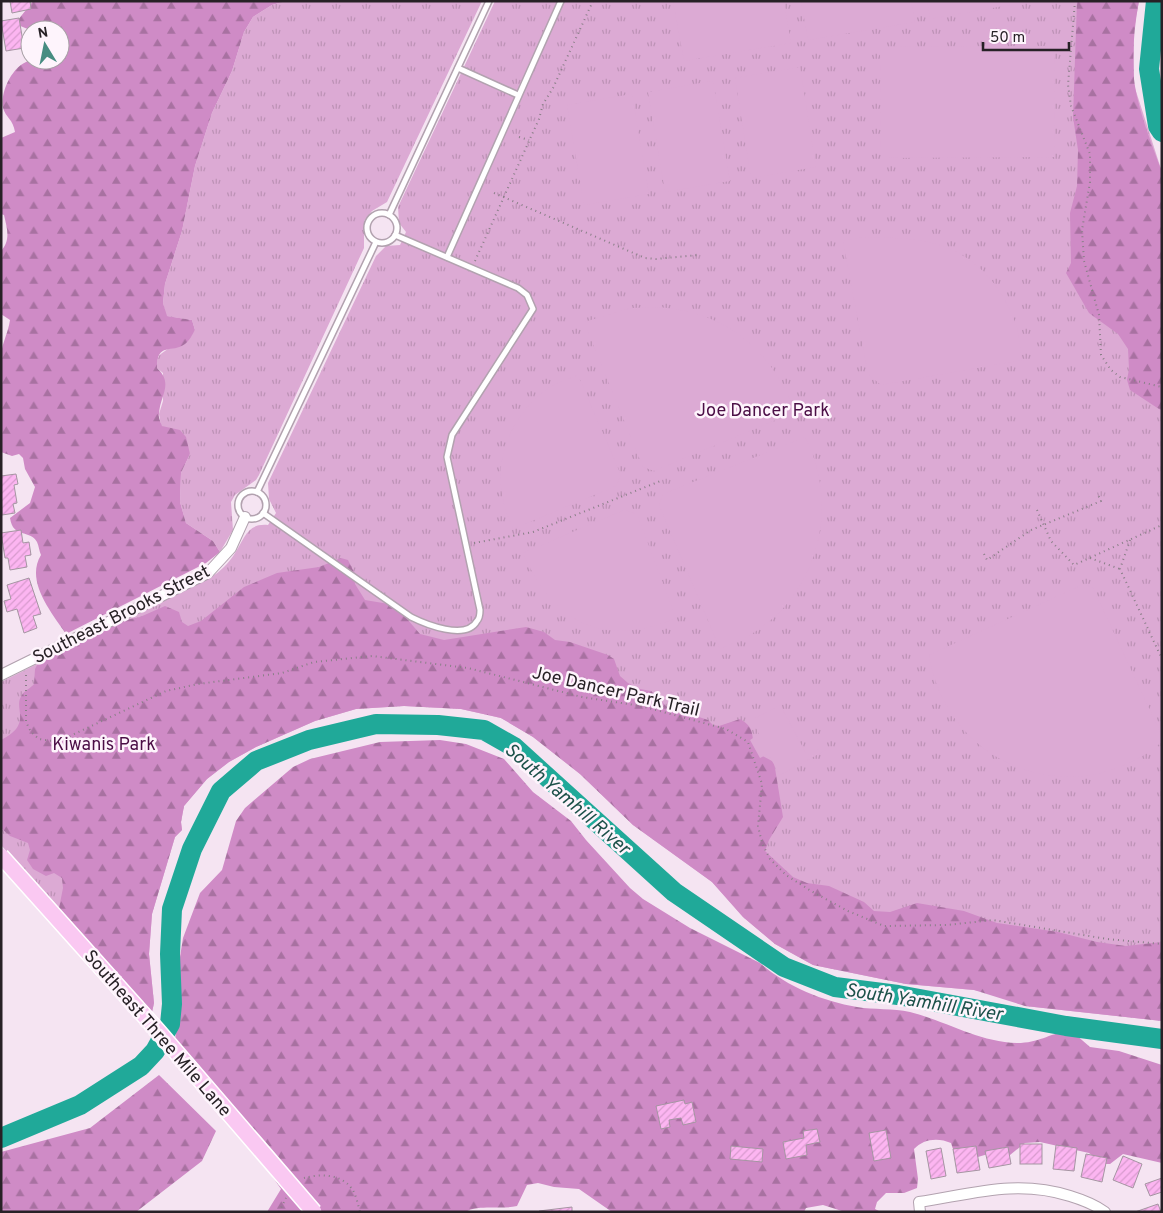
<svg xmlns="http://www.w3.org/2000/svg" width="1163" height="1213" font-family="Overpass,sans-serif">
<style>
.grass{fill:url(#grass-tufts)}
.forest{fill:url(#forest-firs)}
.pitch{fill:#dcaad4}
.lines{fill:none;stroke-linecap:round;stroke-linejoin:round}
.river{stroke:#20a999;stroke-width:20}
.building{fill:url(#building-hatch);stroke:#a595a2}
.lane-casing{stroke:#b2a2af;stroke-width:8}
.street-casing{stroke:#b2a2af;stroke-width:12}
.path{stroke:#8a7f88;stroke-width:2;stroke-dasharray:1 4;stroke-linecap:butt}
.lane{stroke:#fff;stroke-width:5}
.street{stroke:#fff;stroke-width:10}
.primary-bridge-casing{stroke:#fff;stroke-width:18;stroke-linecap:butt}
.primary-bridge{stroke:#fac8f2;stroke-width:15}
.labels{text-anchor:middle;stroke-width:5;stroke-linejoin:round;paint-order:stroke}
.park-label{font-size:18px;fill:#4b0e46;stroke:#fef4fc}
.street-label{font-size:18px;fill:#272126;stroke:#fef4fc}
.water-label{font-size:19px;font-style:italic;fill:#1d514a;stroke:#fef4fc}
</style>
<defs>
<pattern id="grass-tufts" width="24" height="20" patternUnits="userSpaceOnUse" patternTransform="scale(1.25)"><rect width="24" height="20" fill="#dcaad4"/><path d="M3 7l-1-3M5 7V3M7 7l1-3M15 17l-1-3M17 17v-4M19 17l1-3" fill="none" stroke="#bd92b6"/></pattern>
<pattern id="forest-firs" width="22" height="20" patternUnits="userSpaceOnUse" patternTransform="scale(1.25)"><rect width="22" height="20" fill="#cf8bc6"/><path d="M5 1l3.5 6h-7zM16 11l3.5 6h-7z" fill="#a871a1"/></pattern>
<pattern id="building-hatch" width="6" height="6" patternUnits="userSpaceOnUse" patternTransform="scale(1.25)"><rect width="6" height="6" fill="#fcb5f1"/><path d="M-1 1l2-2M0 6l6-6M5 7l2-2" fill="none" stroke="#d89bce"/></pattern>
</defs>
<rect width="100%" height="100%" fill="#f5e4f2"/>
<!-- grass -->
<g class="grass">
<path d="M 286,1 L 482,1 L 387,202 L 372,211 L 364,221 L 364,248 L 259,475 L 256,480 L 235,495 L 231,502 L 233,530 L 220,552 L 213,541 L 186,523 L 180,502 L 181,473 L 190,454 L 171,430 L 161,426 L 159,414 L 163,401 L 163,373 L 157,368 C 157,363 157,359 159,356 C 160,353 190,335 195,330 L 192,320 L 166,316 L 163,303 L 165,284 L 182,231 L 195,166 L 212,113 L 232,71 L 244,32 L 253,17 L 272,5 Z"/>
<path d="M 495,1 L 1139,1 L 1134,29 L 1134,85 L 1162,172 L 1162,1021 L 1025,1006 L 1006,996 L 974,990 L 906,984 L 813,965 L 775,944 L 743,917 L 712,882 L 633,825 L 580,774 L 533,737 L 501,718 L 461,709 L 404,706 L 356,709 L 315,721 L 256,747 L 229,762 L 207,779 L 184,806 L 181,822 L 182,830 L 175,837 L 152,914 L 149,954 L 154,1003 L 152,1012 L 1,845 L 1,682 L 210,578 C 220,572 229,563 235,553 C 245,538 247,523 268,525 L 276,513 L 269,499 L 268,483 L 376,256 L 386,246 L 400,245 L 406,232 L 399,223 L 398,207 Z"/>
</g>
<!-- forest -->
<g class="forest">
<path d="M 33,1 L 286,1 L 272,5 L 253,17 L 244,32 L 232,71 L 212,113 L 195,166 L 182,231 L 165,284 L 163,303 L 167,316 L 192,320 L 195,330 C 192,335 190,340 185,344 C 172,354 157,341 157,368 C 174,384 160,395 159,414 C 158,417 161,423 162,426 L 180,430 L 186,437 L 190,454 L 181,473 L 180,502 L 186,523 L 213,541 L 220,552 L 206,563 L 66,634 C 51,612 25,581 41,555 C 39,551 39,546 37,542 C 30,529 13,539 10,518 L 30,503 L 35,487 L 25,469 L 23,458 L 19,454 L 12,456 L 1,452 L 1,354 C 3,341 8,333 10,320 L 1,314 L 1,251 C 11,240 7,228 4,215 L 1,214 L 1,138 L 15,132 C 13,119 6,118 3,108 C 0,90 14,63 32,60 C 41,58 51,60 60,60 L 60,30 L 30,30 L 18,25 L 18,20 Z"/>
<path d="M 1077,1 L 1139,1 C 1134,27 1132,53 1134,79 C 1137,107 1152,145 1162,172 L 1162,411 L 1130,390 L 1127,380 L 1129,369 L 1128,349 L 1118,334 L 1089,313 L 1066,273 L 1071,263 L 1070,213 L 1077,186 L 1078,150 L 1073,117 Z"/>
<path d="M 341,558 L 348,560 L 354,572 L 355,584 L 365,600 L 395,605 L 420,634 L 444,640 L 526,627 L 544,632 L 555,640 L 570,642 L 608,655 L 614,659 L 620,676 L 628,683 L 640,689 L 651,691 L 671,711 L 696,716 L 708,720 L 713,725 L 719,726 L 740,719 C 759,729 748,742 759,753 C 763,757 769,759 774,762 L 783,817 L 769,840 L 765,851 L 793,877 L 807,883 L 829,886 L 864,902 L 874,911 L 890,912 L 917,903 L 964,911 L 997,923 L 1058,932 L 1097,942 L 1126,946 L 1162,942 L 1162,1021 L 1025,1006 L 974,990 L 906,984 L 813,965 L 775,944 L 743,917 L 712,882 L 633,825 L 580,774 L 533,737 L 501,718 L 461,709 L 404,706 L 356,709 L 315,721 L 256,747 L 229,762 L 207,779 L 184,806 L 181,822 L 182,830 L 175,837 L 152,914 L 149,954 L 154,1003 L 152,1012 L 59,908 L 63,888 L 62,878 L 54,873 L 46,876 L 33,869 L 27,860 L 30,850 L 28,843 L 10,836 L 1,828 L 1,740 C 34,724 12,708 22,695 C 24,691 31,688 34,684 L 35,669 L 38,663 L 121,621 L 140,617 L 165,606 L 179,612 L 182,622 L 188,626 L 201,621 L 244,587 L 277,573 L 319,567 Z"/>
<path d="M 440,740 L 466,744 L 504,759 L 533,792 L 571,821 L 586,840 L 630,888 L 643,899 L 690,928 L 760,963 C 786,986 822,1001 857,1007 C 874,1010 893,1008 910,1012 C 946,1021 979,1042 1017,1043 C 1039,1043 1048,1034 1068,1031 L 1075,1034 L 1090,1047 L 1119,1051 L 1162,1065 L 1162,1163 L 1123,1154 L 1110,1164 L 1103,1164 L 1089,1153 L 1040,1142 L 1025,1143 L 1010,1155 L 1003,1157 L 995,1152 L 971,1159 L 956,1158 L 951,1143 C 938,1137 923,1139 914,1149 L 918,1179 L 917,1188 L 904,1193 L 886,1193 L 877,1202 L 875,1209 L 881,1212 L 845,1212 L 823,1205 L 806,1208 L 804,1212 L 612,1212 L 579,1189 L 554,1187 L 538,1183 L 527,1185 L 517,1206 C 500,1210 480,1204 465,1212 L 267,1212 L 281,1189 L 175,1039 L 179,1014 L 180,957 L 183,938 L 200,893 L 222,870 L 236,821 L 245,808 L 293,767 L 310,759 L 380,742 Z"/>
<path d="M 159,1075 L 216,1131 L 202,1161 L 136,1212 L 1,1212 L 1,1152 L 90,1128 Z"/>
</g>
<!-- pitch -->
<g class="pitch">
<path d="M 673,1 L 784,1 L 791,43 L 684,61 Z"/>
<path d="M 801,1 L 911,1 L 915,22 L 808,40 Z"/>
<path d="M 927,1 L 1033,1 L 930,19 Z"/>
<path d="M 1054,46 L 1055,157 L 881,158 L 880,47 Z"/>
<path d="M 800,67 L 816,167 L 751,178 L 735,78 Z"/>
<path d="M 713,81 L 730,181 L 665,192 L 648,92 Z"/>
<path d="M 632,94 L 649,194 L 584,205 L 567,105 Z"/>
<path d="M 862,237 C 886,238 913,237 936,244 C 976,255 1003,287 1016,325 C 1020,336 1020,349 1022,360 L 881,385 L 868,374 L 843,241 Z"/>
<path d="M 657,307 C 726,312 770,347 795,412 L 654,471 L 643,467 L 584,322 L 631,308 Z"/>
<path d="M 578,375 L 621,475 L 616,486 L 513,529 C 507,515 502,501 501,485 C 497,448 519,407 550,387 C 558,382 569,379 578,375 Z"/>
<path d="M 805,437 C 841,506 818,597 748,636 C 739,641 729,645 720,649 L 659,505 L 663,494 Z"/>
<path d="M 624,510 L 637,514 L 676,618 C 604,649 553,623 523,553 Z"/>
<path d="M 1084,584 L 1093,588 L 1162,736 L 1162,742 C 1074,815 947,767 929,655 Z"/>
<path d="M 780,705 L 807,755 L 824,746 L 826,750 L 780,775 L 768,754 L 760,758 L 750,740 L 759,734 L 752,720 Z"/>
</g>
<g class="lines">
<!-- river -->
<g class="river">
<path d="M 1156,1 L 1149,69 L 1158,126 L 1162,132"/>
<path d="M 1,1138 L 80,1105 L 141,1066 L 155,1051 L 170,1024 L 172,1004 L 170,954 L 172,909 L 192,849 L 221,791 L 256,761 L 309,740 L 376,724 L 438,725 L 484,730 L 514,747 L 674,892 L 784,967 L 835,987 L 898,995 L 1066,1026 L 1162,1039"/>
</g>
</g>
<!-- building -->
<g class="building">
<path d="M 10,1 L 30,1 L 31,9 L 12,13 Z"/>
<path d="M 19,18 L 24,48 L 6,51 L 1,21 Z"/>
<path d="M 16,474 L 18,484 L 14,485 L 17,503 L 13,504 L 15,513 L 2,515 L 1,476 Z"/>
<path d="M 21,530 L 23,543 L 29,542 L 31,555 L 25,556 L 27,567 L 10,570 L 8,558 L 5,558 L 1,533 Z"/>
<path d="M 29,578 L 41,614 L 33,616 L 37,628 L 24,633 L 17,609 L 7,612 L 4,601 L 11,599 L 7,585 Z"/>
<path d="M 684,1100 L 685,1104 L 692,1102 L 696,1122 L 683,1125 L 681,1118 L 669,1120 L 670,1127 L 661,1129 L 656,1106 Z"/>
<path d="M 817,1129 L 820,1142 L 806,1145 L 807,1155 L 786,1159 L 783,1142 L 804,1138 L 803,1131 Z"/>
<path d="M 886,1130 L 891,1158 L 874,1161 L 869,1133 Z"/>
<rect x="1020" y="1144" width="22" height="20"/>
<path d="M 1056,1145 L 1077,1148 L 1074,1171 L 1053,1169 Z"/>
<path d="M 731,1146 L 763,1149 L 762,1162 L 730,1159 Z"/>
<path d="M 976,1146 L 980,1170 L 957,1173 L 953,1149 Z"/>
<path d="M 1008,1147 L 1011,1164 L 989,1168 L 985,1151 Z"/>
<path d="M 941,1148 L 946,1176 L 931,1179 L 926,1151 Z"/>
<path d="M 1086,1154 L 1107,1158 L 1102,1182 L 1081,1177 Z"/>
<path d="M 1123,1156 L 1142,1164 L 1133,1188 L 1113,1180 Z"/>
<path d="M 1162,1178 L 1162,1192 L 1150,1196 L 1145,1184 Z"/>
<path d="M 1158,1204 L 1161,1212 L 1135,1212 Z"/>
<path d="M 572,1207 L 572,1212 L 539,1212 L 539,1211 Z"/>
</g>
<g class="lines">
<defs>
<g id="lane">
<path d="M 458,68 L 518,95"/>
<circle cx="382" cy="228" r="15"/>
<path d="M 389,215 L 489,1"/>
<path d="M 447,257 L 561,1"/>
<circle cx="252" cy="505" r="14"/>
<path d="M 257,492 L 376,242"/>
<path d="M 263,513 L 411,617 C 425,624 466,641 477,621 C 479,619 480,613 480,610 L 447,457 L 452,435 L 533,309 L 527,295 L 518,288 L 395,235"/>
</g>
<g id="street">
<path d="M 1,675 L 208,573 L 231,548 L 245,517"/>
<path d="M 920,1212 L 919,1202 C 972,1194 1017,1179 1070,1196 C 1083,1200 1094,1204 1105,1212"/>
</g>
</defs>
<!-- lane casing -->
<use href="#lane" class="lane-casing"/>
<!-- street casing -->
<use href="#street" class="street-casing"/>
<!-- path -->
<g class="path">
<path d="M 1075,1 L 1068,85 L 1071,106 L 1090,154 L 1090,182 L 1082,230 L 1084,261 L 1099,315 L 1101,355 L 1111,370 L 1120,377 L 1162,387"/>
<path d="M 519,137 L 529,140"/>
<path d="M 494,193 L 645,258 L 656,259 L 698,255"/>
<path d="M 475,261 L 539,119 L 543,104 L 553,88 L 593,1"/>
<path d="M 1037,510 L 1051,541 L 1074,565 L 1162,525"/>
<path d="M 1130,540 L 1120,569 L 1162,659"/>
<path d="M 474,543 L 533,532 L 663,480"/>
<path d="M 984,554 L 987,560 L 1031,530 L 1101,501 L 1098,495"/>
<path d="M 1090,558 L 1120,569"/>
<path d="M 26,675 L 26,722 L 31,732 L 39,739 L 52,741 L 70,736 L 166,691 L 198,684 L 282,673 L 314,662 L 372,656 L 468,668 L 582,697 L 641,706 L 726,729 L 748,742 L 762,784 L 758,826 L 762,843 L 770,859 L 786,875 L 811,891 L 848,911 L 884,926 L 947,925 L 993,920 L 1107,939 L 1162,944"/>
<path d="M 304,1178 C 319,1174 341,1173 352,1189 C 356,1194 358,1205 360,1212"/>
<path d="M 279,1212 L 286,1198"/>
</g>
<!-- lane -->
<use href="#lane" class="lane"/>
<!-- street -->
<use href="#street" class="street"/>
<defs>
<path id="primary-bridge" d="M 1,856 L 158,1031 L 314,1212"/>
</defs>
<!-- primary-bridge casing -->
<use href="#primary-bridge" class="primary-bridge-casing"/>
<!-- primary-bridge -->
<use href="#primary-bridge" class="primary-bridge"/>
</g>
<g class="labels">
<!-- park labels -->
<g class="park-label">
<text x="763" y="416">Joe Dancer Park</text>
<text x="104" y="750">Kiwanis Park</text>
</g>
<!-- street labels -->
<g class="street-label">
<text transform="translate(121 614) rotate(-27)" y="6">Southeast Brooks Street</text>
<text transform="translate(616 691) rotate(13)" y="6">Joe Dancer Park Trail</text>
<text transform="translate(158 1033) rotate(49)" y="6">Southeast Three Mile Lane</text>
</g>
<!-- water labels -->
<g class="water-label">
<text transform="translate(568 798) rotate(41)" y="7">South Yamhill River</text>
<text transform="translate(924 1001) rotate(9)" y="7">South Yamhill River</text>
</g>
</g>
<!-- border -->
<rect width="1163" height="1213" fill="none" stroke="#272126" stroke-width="5"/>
<!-- north arrow -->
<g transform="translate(45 45) rotate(350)"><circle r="24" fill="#fef4fc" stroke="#a8a0a6"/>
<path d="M0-4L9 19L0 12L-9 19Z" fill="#478c81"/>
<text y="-8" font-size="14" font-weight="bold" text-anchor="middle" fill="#272126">N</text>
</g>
<!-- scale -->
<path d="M983 42v8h86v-8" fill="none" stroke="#272126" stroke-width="2.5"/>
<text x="990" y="42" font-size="15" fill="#272126" stroke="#fef4fc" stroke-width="4" paint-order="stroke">50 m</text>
</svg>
